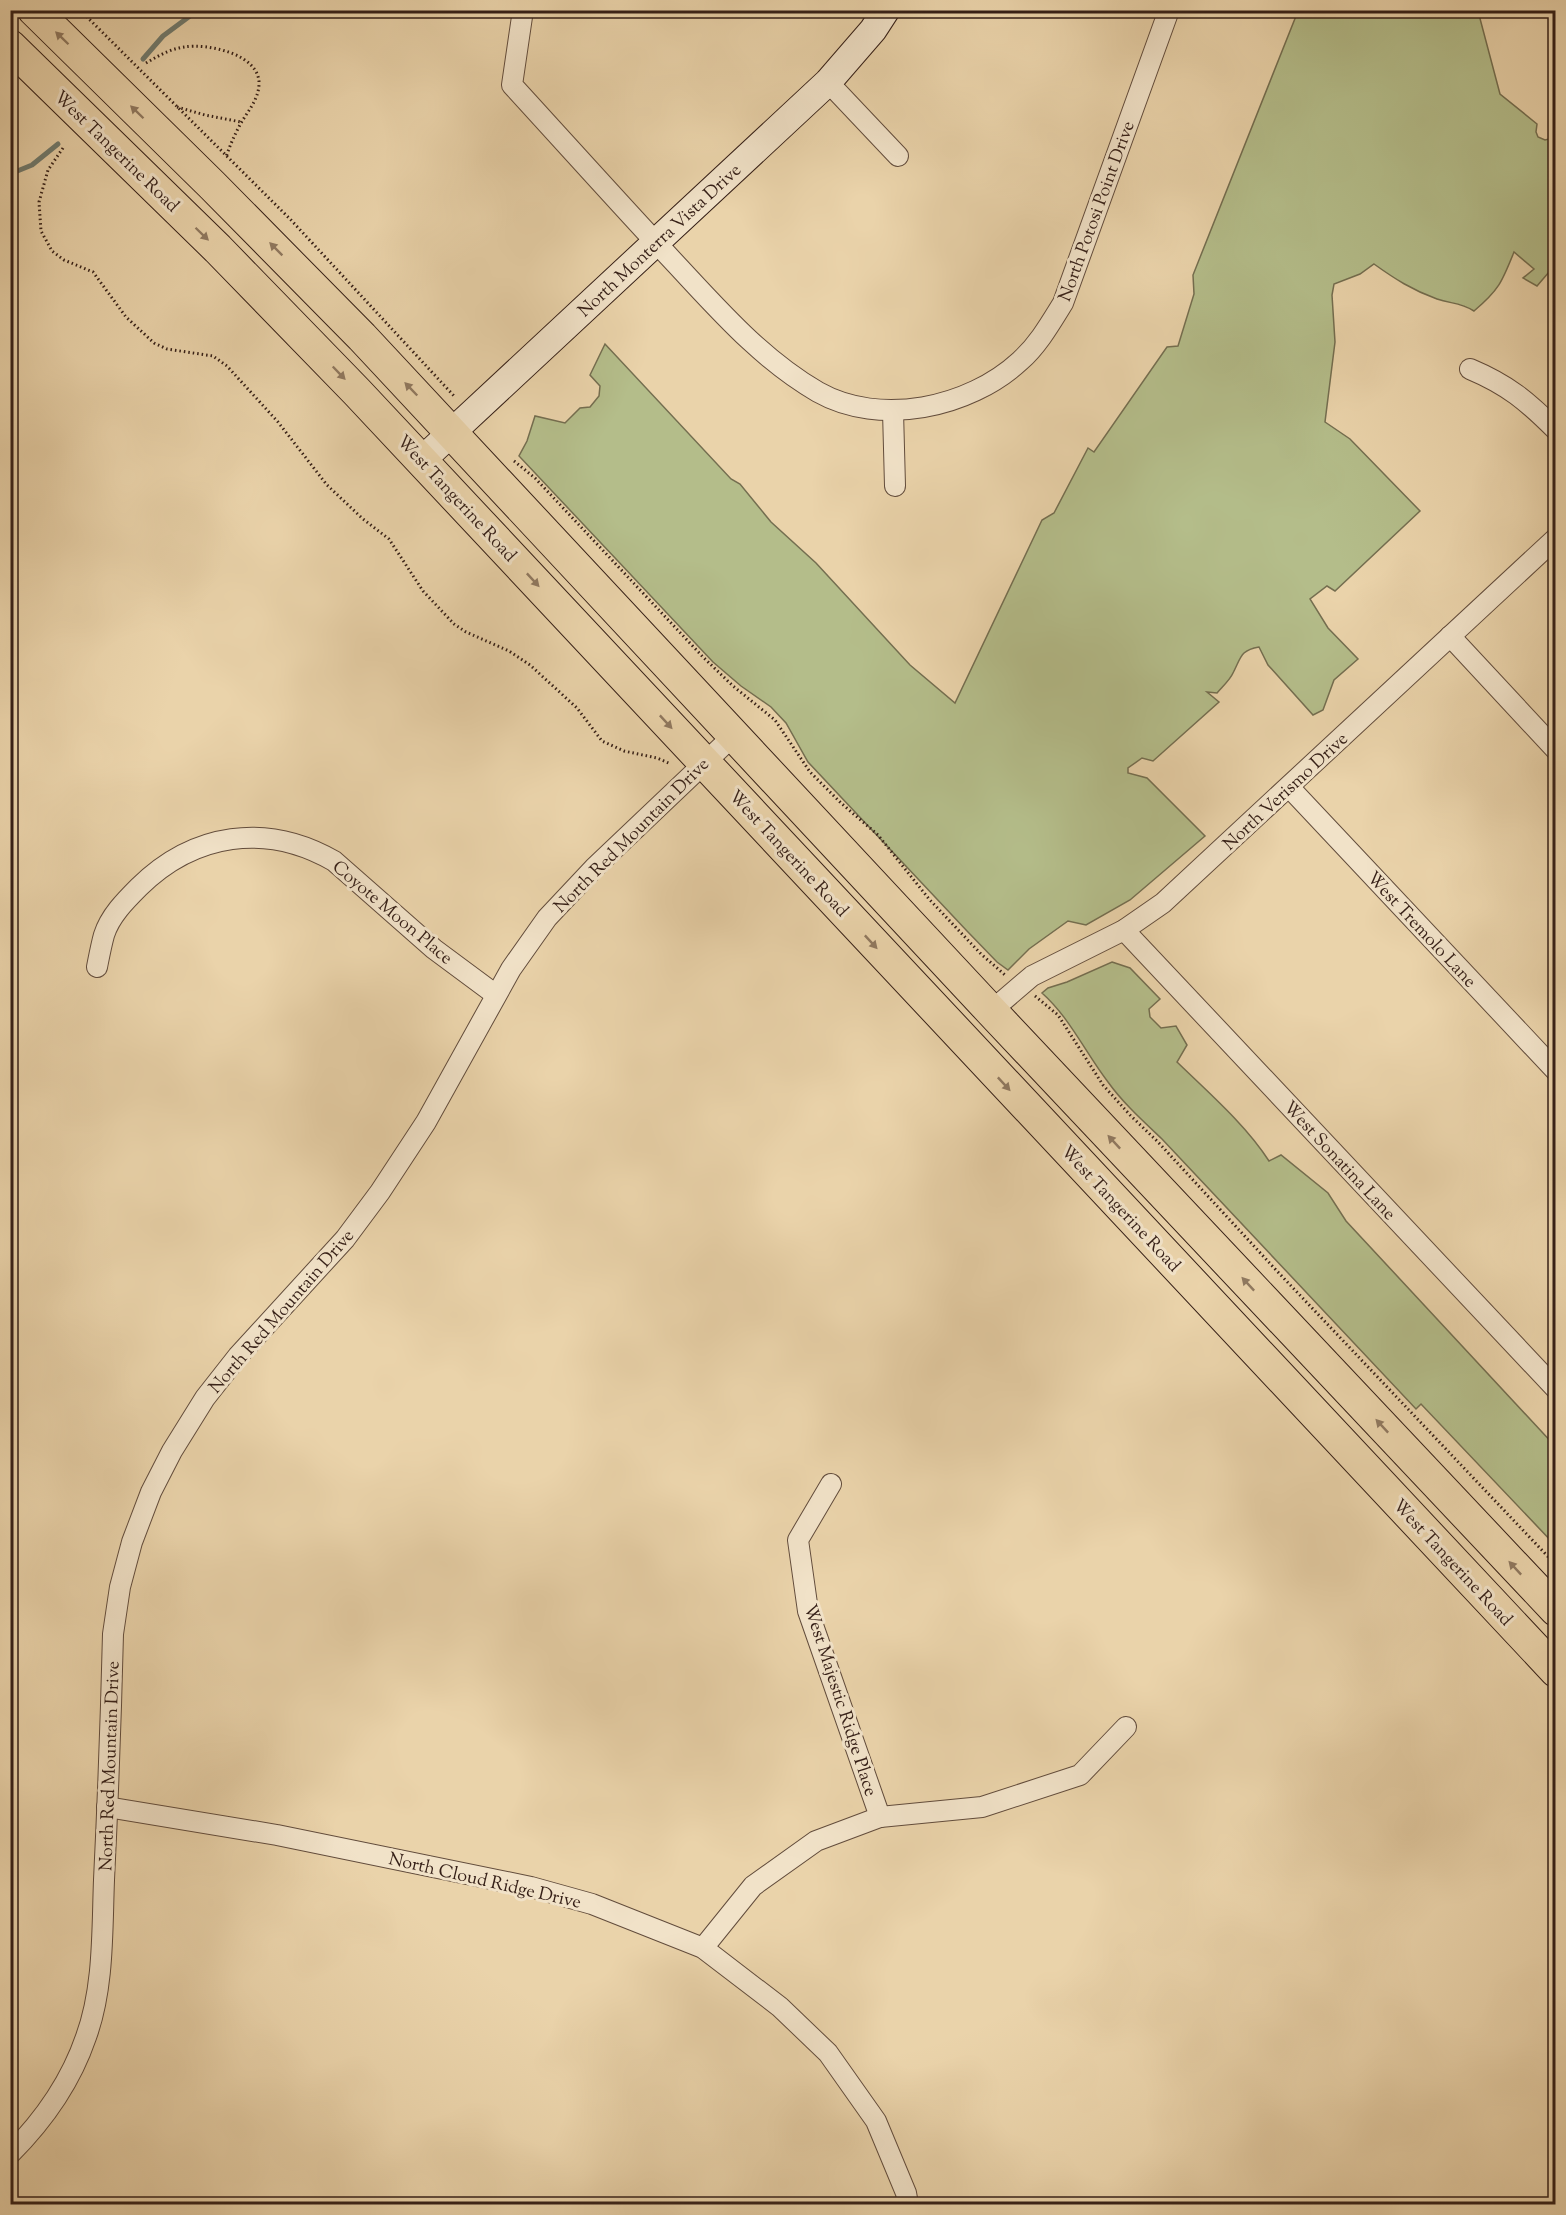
<svg xmlns="http://www.w3.org/2000/svg" width="1566" height="2215" font-family="'Sorts Mill Goudy',serif">
<style>
.green{fill:#b4bd8a;stroke:#746e50;stroke-width:1.5}
.lines{fill:none;stroke-linecap:round;stroke-linejoin:round}
.stream{stroke:#707b6f;stroke-width:5}
.street-casing{stroke:#624c3c;stroke-width:22}
.secondary-casing{stroke:#351f17;stroke-width:29}
.primary-casing{stroke:#351f17;stroke-width:34}
.path{stroke:#351f17;stroke-width:3;stroke-dasharray:1.5 3;stroke-linecap:butt}
.street{stroke:#f1e2c8;stroke-width:20}
.secondary{stroke:#f1e2c8;stroke-width:27}
.primary{stroke:#ead3aa;stroke-width:32}
.oneway{fill:#907960}
.labels{text-anchor:middle;stroke-width:6;stroke-linejoin:round;paint-order:stroke}
.street-label{font-size:18px;fill:#351f17;stroke:#f1e2c8}
</style>
<rect width="100%" height="100%" fill="#ead3aa"/>
<filter id="stains"><feTurbulence type="fractalNoise" baseFrequency=".00333" numOctaves="4"/><feColorMatrix values="0 0 0 0 .2 0 0 0 0 .09 0 0 0 0 .02 0 0 0 .5 -.17"/></filter>
<radialGradient id="worn" r=".72"><stop offset=".6" stop-color="#630" stop-opacity="0"/><stop offset="1" stop-color="#630" stop-opacity=".3"/></radialGradient>
<!-- green -->
<g class="green">
<path d="M 1298,11 L 1478,11 L 1500,94 L 1537,124 L 1536,132 L 1538,137 L 1545,140 L 1553,138 L 1555,141 L 1555,265 L 1537,286 L 1523,278 L 1534,269 L 1514,252 C 1502,282 1499,290 1474,311 C 1460,302 1451,304 1437,299 C 1412,290 1395,279 1374,264 L 1360,274 L 1334,284 L 1332,295 L 1335,342 L 1325,422 L 1350,439 L 1420,511 L 1335,591 L 1327,586 L 1310,599 L 1328,628 L 1358,659 L 1334,680 L 1323,710 L 1313,715 L 1268,665 L 1259,647 C 1240,650 1241,658 1233,673 C 1230,680 1222,687 1217,693 L 1207,692 L 1219,702 L 1153,761 L 1142,758 L 1128,768 L 1128,773 L 1147,778 L 1205,836 L 1130,900 L 1086,925 L 1068,921 L 1029,949 L 1008,970 L 997,962 L 967,931 L 808,762 L 786,723 L 771,707 L 741,686 L 713,662 L 519,456 L 527,441 L 535,416 L 565,423 L 580,408 L 590,407 L 599,396 L 600,386 L 590,375 L 605,344 L 731,479 L 740,484 L 771,522 L 816,563 L 910,665 L 955,703 L 1042,520 L 1054,513 L 1088,448 L 1094,452 L 1167,347 L 1178,346 L 1194,294 L 1193,275 Z"/>
<path d="M 1112,962 L 1130,968 L 1160,999 L 1149,1009 L 1150,1017 L 1161,1028 L 1176,1026 L 1187,1045 L 1177,1062 C 1208,1092 1246,1125 1269,1161 L 1281,1155 L 1328,1193 L 1346,1221 L 1555,1446 L 1555,1545 L 1421,1404 L 1416,1409 L 1162,1139 C 1143,1121 1123,1103 1108,1082 C 1085,1052 1070,1018 1042,993 L 1048,988 L 1067,982 Z"/>
</g>
<g class="lines">
<!-- stream -->
<g class="stream">
<path d="M 143,59 L 163,36 L 198,10"/>
<path d="M 10,174 L 32,165 L 58,144"/>
</g>
<defs>
<g id="street">
<path d="M 523,10 L 512,85 C 566,144 619,203 674,262 C 718,309 761,359 818,392 C 880,427 969,408 1020,361 C 1038,345 1050,324 1063,303 L 1169,10"/>
<path d="M 828,82 L 898,156"/>
<path d="M 1470,369 C 1508,385 1527,401 1556,430"/>
<path d="M 893,411 L 895,486"/>
<path d="M 1450,636 L 1556,750"/>
<path d="M 1289,787 L 1556,1071"/>
<path d="M 1124,930 L 1556,1389"/>
<path d="M 97,967 C 99,957 101,946 104,935 C 110,916 125,901 139,887 C 194,833 266,822 334,861 L 434,949 L 496,995"/>
<path d="M 991,1011 L 1032,976 L 1124,930 L 1163,903 L 1556,538"/>
<path d="M 831,1484 L 798,1540 L 808,1611 L 880,1817"/>
<path d="M 107,1807 L 277,1835 L 531,1887 L 592,1904 L 703,1948 L 780,2007 L 828,2053 L 876,2121 L 906,2193 L 908,2204"/>
<path d="M 703,1948 L 753,1886 L 816,1841 L 880,1817 L 982,1807 L 1080,1775 L 1126,1727"/>
<path d="M 10,2154 C 43,2121 71,2081 86,2037 C 104,1988 102,1931 104,1880 C 108,1798 111,1716 113,1634 L 120,1587 L 132,1542 L 151,1492 L 172,1451 L 205,1398 L 238,1356 L 345,1239 L 380,1192 L 426,1122 L 511,969 L 547,918 L 594,868 L 734,735"/>
</g>
<path id="secondary" d="M 421,461 L 828,82 L 873,30 L 886,10"/>
<g id="primary">
<path d="M 34,10 L 212,185 L 362,337 L 991,1011 L 1556,1610"/>
<path d="M 10,46 L 218,249 L 357,392 L 1556,1671"/>
</g>
</defs>
<!-- street casing -->
<use href="#street" class="street-casing"/>
<!-- secondary casing -->
<use href="#secondary" class="secondary-casing"/>
<!-- primary casing -->
<use href="#primary" class="primary-casing"/>
<!-- path -->
<g class="path">
<path d="M 80,10 L 291,220 L 455,397"/>
<path d="M 146,63 C 158,56 170,49 184,47 C 207,43 261,54 259,85 C 258,100 248,111 241,123 C 235,134 230,145 226,157"/>
<path d="M 177,107 L 205,115 L 241,122"/>
<path d="M 63,148 L 48,170 L 39,202 L 41,231 L 52,251 L 64,260 L 93,272 L 126,317 L 154,343 L 167,349 L 213,356 L 227,366 L 278,422 L 327,485 L 363,519 L 389,539 L 423,591 L 454,624 L 466,632 L 509,651 L 530,665 L 577,708 L 602,741 L 624,751 L 657,758 L 671,764"/>
<path d="M 514,461 L 535,478 L 703,657 L 733,686 L 775,720 L 810,772 L 841,803 L 878,835 L 929,899 L 981,954 L 1005,975"/>
<path d="M 1035,996 L 1058,1015 L 1103,1085 L 1130,1115 L 1158,1142 L 1276,1270 L 1556,1565"/>
</g>
<!-- street -->
<use href="#street" class="street"/>
<!-- secondary -->
<use href="#secondary" class="secondary"/>
<!-- primary -->
<use href="#primary" class="primary"/>
</g>
<!-- one-way arrows -->
<defs><path id="oneway-solid" d="M-6-.8H1V-3.2L6.5 0L1 3.2V.8H-6Z" transform="scale(1.5)"/></defs>
<g class="oneway">
<use href="#oneway-solid" transform="translate(62 38) rotate(-136)"/>
<use href="#oneway-solid" transform="translate(137 112) rotate(-136)"/>
<use href="#oneway-solid" transform="translate(202 234) rotate(44)"/>
<use href="#oneway-solid" transform="translate(276 249) rotate(-135)"/>
<use href="#oneway-solid" transform="translate(339 373) rotate(46)"/>
<use href="#oneway-solid" transform="translate(411 389) rotate(-134)"/>
<use href="#oneway-solid" transform="translate(533 580) rotate(47)"/>
<use href="#oneway-solid" transform="translate(666 722) rotate(47)"/>
<use href="#oneway-solid" transform="translate(871 942) rotate(47)"/>
<use href="#oneway-solid" transform="translate(1004 1084) rotate(47)"/>
<use href="#oneway-solid" transform="translate(1114 1142) rotate(-133)"/>
<use href="#oneway-solid" transform="translate(1248 1284) rotate(-133)"/>
<use href="#oneway-solid" transform="translate(1382 1426) rotate(-133)"/>
<use href="#oneway-solid" transform="translate(1515 1568) rotate(-133)"/>
</g>
<g class="labels">
<!-- street labels -->
<g class="street-label">
<text transform="translate(117 151) rotate(44)" y="6">West Tangerine Road</text>
<text transform="translate(1096 211) rotate(-70)" y="6">North Potosi Point Drive</text>
<text transform="translate(659 240) rotate(-43)" y="6">North Monterra Vista Drive</text>
<text transform="translate(457 498) rotate(47)" y="6">West Tangerine Road</text>
<text transform="translate(1285 791) rotate(-43)" y="6">North Verismo Drive</text>
<text transform="translate(631 835) rotate(-45)" y="6">North Red Mountain Drive</text>
<text transform="translate(789 853) rotate(47)" y="6">West Tangerine Road</text>
<text transform="translate(393 912) rotate(40)" y="6">Coyote Moon Place</text>
<text transform="translate(1422 929) rotate(47)" y="6">West Tremolo Lane</text>
<text transform="translate(1340 1160) rotate(47)" y="6">West Sonatina Lane</text>
<text transform="translate(1121 1208) rotate(47)" y="6">West Tangerine Road</text>
<text transform="translate(281 1311) rotate(-49)" y="6">North Red Mountain Drive</text>
<text transform="translate(1453 1562) rotate(47)" y="6">West Tangerine Road</text>
<text transform="translate(841 1700) rotate(72)" y="6">West Majestic Ridge Place</text>
<text transform="translate(109 1766) rotate(-88)" y="6">North Red Mountain Drive</text>
<text transform="translate(485 1880) rotate(13)" y="6">North Cloud Ridge Drive</text>
</g>
</g>
<!-- margin -->
<rect width="1566" height="2215" fill="none" stroke="#ead3aa" stroke-width="36"/>
<rect x="12" y="12" width="1542" height="2191" fill="none" stroke="#351f17" stroke-width="3"/>
<rect x="18" y="18" width="1530" height="2179" fill="none" stroke="#351f17" stroke-width="1.5"/>
<rect width="100%" height="100%" filter="url(#stains)"/>
<rect width="100%" height="100%" fill="url(#worn)"/>
</svg>
